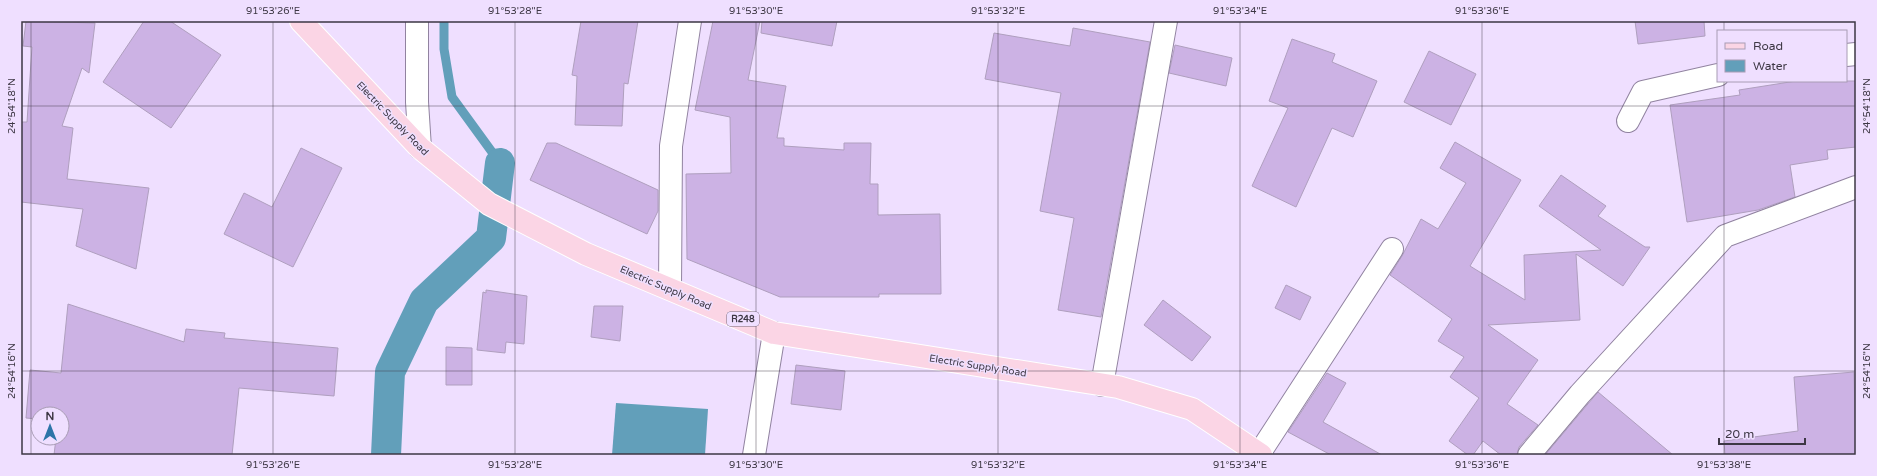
<svg xmlns="http://www.w3.org/2000/svg" width="1877" height="476" font-family="'Varela Round',sans-serif">
<style>
.water{fill:#629fba}
.lines{fill:none;stroke-linecap:round;stroke-linejoin:round}
.stream{stroke:#629fba;stroke-width:9}
.canal{stroke:#629fba;stroke-width:30}
.building{fill:#ccb2e4;stroke:#af9fbe}
.street-casing{stroke:#9183a0;stroke-width:24}
.primary-casing{stroke:#fff;stroke-width:24}
.street{stroke:#fff;stroke-width:22}
.primary{stroke:#fbd5e5;stroke-width:22}
.ticks{fill:none;stroke:#3d3744;stroke-width:1;stroke-opacity:0.45}
.labels{text-anchor:middle;stroke-width:3;stroke-linejoin:round;paint-order:stroke}
.shield{fill:#efdfff;stroke:#72697c;stroke-width:1}
.shield-label{font-size:9px;font-weight:bold;fill:#3d3744}
.street-label{font-size:10px;fill:#3d3744;stroke:#efdfff}
.neatline{fill:none;stroke:#3d3744;stroke-width:1.5}
.ticks-label{font-size:10px;text-anchor:middle;fill:#3d3744}
</style>
<rect width="100%" height="100%" fill="#efdfff"/>
<!-- water -->
<path class="water" d="M 616,403 L 708,409 L 705,455 L 612,455 Z"/>
<g class="lines">
<!-- stream -->
<path class="stream" d="M 444,21 L 444,49 L 452,97 L 500,163"/>
<!-- canal -->
<path class="canal" d="M 386,455 L 390,372 L 424,301 L 491,238 L 500,163"/>
</g>
<!-- building -->
<g class="building">
<path d="M 26,21 L 95,23 L 89,73 L 82,68 L 62,126 L 73,128 L 67,179 L 149,188 L 136,269 L 76,246 L 83,209 L 21,202 L 21,122 L 27,122 L 32,47 L 23,46 Z"/>
<path d="M 144,21 L 170,21 L 221,55 L 171,128 L 103,82 Z"/>
<path d="M 581,21 L 638,21 L 628,84 L 624,83 L 622,126 L 575,125 L 577,76 L 572,75 Z"/>
<path d="M 713,21 L 760,21 L 748,80 L 786,86 L 777,138 L 784,138 L 784,146 L 844,150 L 844,143 L 871,143 L 870,184 L 878,184 L 878,215 L 940,214 L 941,294 L 879,294 L 879,297 L 780,297 L 687,259 L 686,174 L 731,173 L 730,117 L 695,110 Z"/>
<path d="M 762,21 L 837,21 L 832,46 L 761,33 Z"/>
<path d="M 1635,21 L 1704,21 L 1705,36 L 1638,44 Z"/>
<path d="M 1073,28 L 1150,42 L 1101,317 L 1058,310 L 1074,218 L 1040,211 L 1061,93 L 985,79 L 994,33 L 1070,46 Z"/>
<path d="M 1292,39 L 1335,54 L 1332,62 L 1377,81 L 1353,137 L 1332,128 L 1296,207 L 1252,186 L 1288,108 L 1269,101 Z"/>
<path d="M 1175,45 L 1232,58 L 1226,86 L 1169,73 Z"/>
<path d="M 1429,51 L 1476,74 L 1451,125 L 1404,102 Z"/>
<path d="M 1796,81 L 1856,81 L 1856,147 L 1827,150 L 1828,159 L 1790,165 L 1795,197 L 1758,210 L 1687,222 L 1670,105 L 1740,95 L 1739,90 Z"/>
<path d="M 1455,142 L 1521,180 L 1470,266 L 1525,300 L 1524,255 L 1601,250 L 1539,206 L 1561,175 L 1606,206 L 1598,216 L 1645,247 L 1650,247 L 1623,286 L 1576,254 L 1580,320 L 1488,325 L 1538,360 L 1507,404 L 1538,425 L 1519,447 L 1517,455 L 1501,455 L 1483,441 L 1473,455 L 1468,455 L 1449,441 L 1479,398 L 1450,377 L 1464,357 L 1438,341 L 1452,319 L 1390,275 L 1402,256 L 1421,219 L 1438,229 L 1466,183 L 1440,168 Z"/>
<path d="M 547,143 L 556,143 L 658,190 L 658,211 L 647,234 L 530,180 Z"/>
<path d="M 301,148 L 342,168 L 293,267 L 224,234 L 244,193 L 272,207 Z"/>
<path d="M 1286,285 L 1311,297 L 1300,320 L 1275,308 Z"/>
<path d="M 486,290 L 527,296 L 524,344 L 506,342 L 505,353 L 477,350 L 483,292 L 486,293 Z"/>
<path d="M 1163,300 L 1211,337 L 1192,361 L 1144,325 Z"/>
<path d="M 68,304 L 184,342 L 186,329 L 225,333 L 224,338 L 338,348 L 334,396 L 239,388 L 232,455 L 54,455 L 56,438 L 62,438 L 62,414 L 38,414 L 38,419 L 26,418 L 30,370 L 61,373 Z"/>
<path d="M 594,306 L 623,306 L 620,341 L 591,337 Z"/>
<path d="M 446,347 L 472,348 L 472,385 L 446,385 Z"/>
<path d="M 796,365 L 845,371 L 841,410 L 791,404 Z"/>
<path d="M 1854,372 L 1856,455 L 1725,455 L 1724,441 L 1798,431 L 1794,377 Z"/>
<path d="M 1327,373 L 1346,383 L 1323,422 L 1382,455 L 1331,455 L 1288,432 Z"/>
<path d="M 1598,392 L 1673,455 L 1545,455 Z"/>
</g>
<g class="lines">
<defs>
<g id="street">
<path d="M 417,21 L 417,102 L 420,148"/>
<path d="M 1846,55 L 1856,54"/>
<path d="M 1628,121 L 1643,92 L 1718,75"/>
<path d="M 670,288 L 671,146 L 690,21"/>
<path d="M 1102,385 L 1166,21"/>
<path d="M 1259,454 L 1392,249"/>
<path d="M 754,455 L 774,333"/>
<path d="M 1529,455 L 1580,394 L 1725,236 L 1856,187"/>
</g>
<path id="primary" d="M 301,21 L 420,148 L 489,204 L 586,254 L 774,333 L 1118,387 L 1192,409 L 1261,455"/>
</defs>
<!-- street casing -->
<use href="#street" class="street-casing"/>
<!-- primary casing -->
<use href="#primary" class="primary-casing"/>
<!-- street -->
<use href="#street" class="street"/>
<!-- primary -->
<use href="#primary" class="primary"/>
</g>
<!-- ticks -->
<path class="ticks" d="M 31,21 L 31,455M 273,21 L 273,455M 515,21 L 515,455M 756,21 L 756,455M 998,21 L 998,455M 1240,21 L 1240,455M 1482,21 L 1482,455M 1724,21 L 1724,31M 1724,81 L 1724,455M 21,106 L 1856,106M 21,371 L 1856,371"/>
<g class="labels">
<!-- shield labels -->
<rect class="shield" x="727" y="312" width="32" height="14" rx="3"/>
<g class="shield-label">
<text x="743" y="322">R248</text>
</g>
<!-- street labels -->
<g class="street-label">
<text transform="translate(393 118) rotate(46)" y="4">Electric Supply Road</text>
<text transform="translate(666 287) rotate(23)" y="4">Electric Supply Road</text>
<text transform="translate(978 365) rotate(9)" y="4">Electric Supply Road</text>
</g>
</g>
<!-- border -->
<rect width="1877" height="476" fill="none" stroke="#efdfff" stroke-width="44"/>
<!-- legend -->
<rect x="1717" y="30" width="130" height="52" fill="#efdfff" stroke="#a89cb4"/>
<rect x="1725" y="43" width="20" height="6" fill="#fbd5e5" stroke="#a89cb4"/>
<text x="1753" y="50" font-size="12" fill="#3d3744">Road</text>
<rect x="1725" y="60" width="20" height="12" fill="#629fba" stroke="#a89cb4"/>
<text x="1753" y="70" font-size="12" fill="#3d3744">Water</text>
<!-- north arrow -->
<g transform="translate(50 426)"><circle r="19" fill="#efdfff" stroke="#a89cb4"/>
<path d="M0-3L7 15L0 10L-7 15Z" fill="#2c74a8"/>
<text y="-6" font-size="11" font-weight="bold" text-anchor="middle" fill="#3d3744">N</text>
</g>
<!-- scale -->
<path d="M1719 438v6h86v-6" fill="none" stroke="#3d3744" stroke-width="2"/>
<text x="1725" y="438" font-size="12" fill="#3d3744" stroke="#efdfff" stroke-width="3" paint-order="stroke">20 m</text>
<rect x="22" y="22" width="1833" height="432" class="neatline"/>
<g class="ticks-label">
<text x="273" y="14">91°53'26"E</text>
<text x="515" y="14">91°53'28"E</text>
<text x="756" y="14">91°53'30"E</text>
<text x="998" y="14">91°53'32"E</text>
<text x="1240" y="14">91°53'34"E</text>
<text x="1482" y="14">91°53'36"E</text>
<text transform="translate(11 106) rotate(-90)" y="4">24°54'18"N</text>
<text transform="translate(1866 106) rotate(-90)" y="4">24°54'18"N</text>
<text transform="translate(11 371) rotate(-90)" y="4">24°54'16"N</text>
<text transform="translate(1866 371) rotate(-90)" y="4">24°54'16"N</text>
<text x="273" y="468">91°53'26"E</text>
<text x="515" y="468">91°53'28"E</text>
<text x="756" y="468">91°53'30"E</text>
<text x="998" y="468">91°53'32"E</text>
<text x="1240" y="468">91°53'34"E</text>
<text x="1482" y="468">91°53'36"E</text>
<text x="1724" y="468">91°53'38"E</text>
</g>
</svg>
